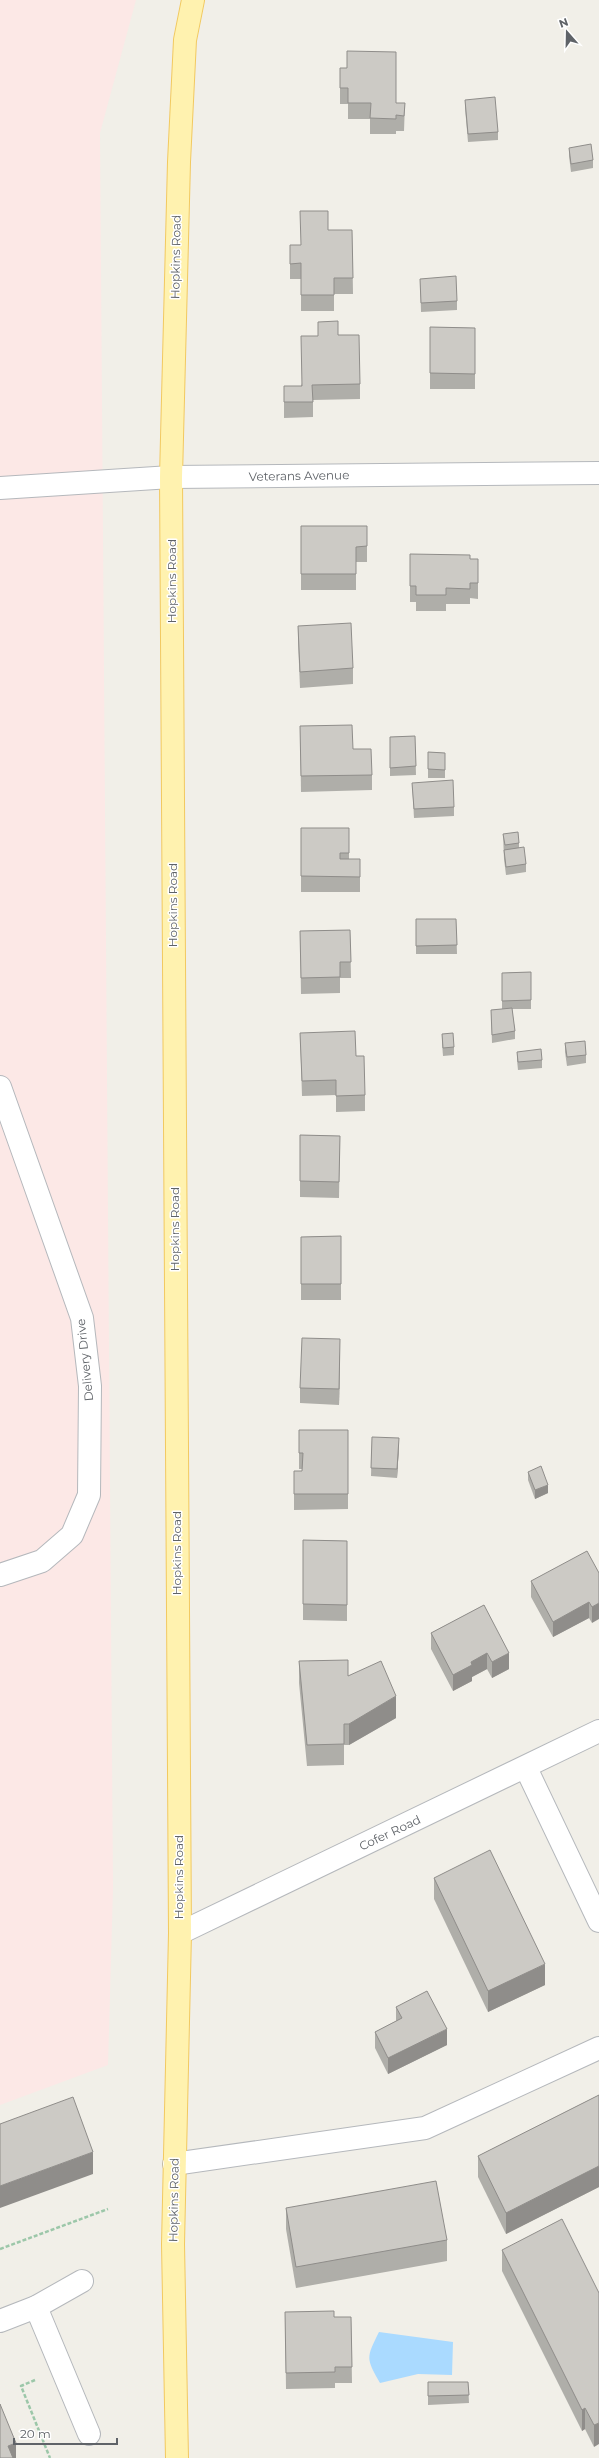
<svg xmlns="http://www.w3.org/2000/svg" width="599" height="2458" font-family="Montserrat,sans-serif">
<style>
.medical{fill:#fce8e6}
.water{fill:#aadaff}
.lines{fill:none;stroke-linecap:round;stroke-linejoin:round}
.minor-casing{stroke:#b5b8bc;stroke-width:24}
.major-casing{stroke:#f2c960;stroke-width:24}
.path{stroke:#9cc7a9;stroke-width:2.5;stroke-dasharray:4 2;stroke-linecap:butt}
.minor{stroke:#fff;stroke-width:22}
.major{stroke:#fff2af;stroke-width:22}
.wall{fill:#afaea9}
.shaded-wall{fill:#8f8d8a}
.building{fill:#cccac5;stroke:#8f8d8a}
.labels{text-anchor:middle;stroke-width:3;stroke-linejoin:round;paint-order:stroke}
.street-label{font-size:12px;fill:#5f6368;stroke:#fff}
</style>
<rect width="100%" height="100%" fill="#f1efe8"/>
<!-- medical -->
<path class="medical" d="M 0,0 L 136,0 L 100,133 L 113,1888 L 108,2065 L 0,2105 Z"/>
<!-- water -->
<path class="water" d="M 379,2332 L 453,2342 L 452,2375 L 418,2374 L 380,2383 C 366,2358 366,2358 379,2332 Z"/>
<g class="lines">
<defs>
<g id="minor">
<path d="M 0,488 L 171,477 L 599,473"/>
<path d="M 0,1087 L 82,1318 L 90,1386 L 89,1495 L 72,1535 L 42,1561 L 0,1575"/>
<path d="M 526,1768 L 599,1921"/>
<path d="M 180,1933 L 599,1731"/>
<path d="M 174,2164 L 425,2128 L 599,2048"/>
<path d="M 36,2307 L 89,2434"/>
<path d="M 0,2321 L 36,2307 L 82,2281"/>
</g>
<path id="major" d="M 177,2458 L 173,2244 L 180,1933 L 171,477 L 179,162 L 185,40 L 193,0"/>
</defs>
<!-- minor casing -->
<use href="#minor" class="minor-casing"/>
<!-- major casing -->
<use href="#major" class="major-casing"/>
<!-- path -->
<g class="path">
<path d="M 0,2249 L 108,2209"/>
<path d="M 35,2380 L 21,2386 L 50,2458"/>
</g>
<!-- minor -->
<use href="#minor" class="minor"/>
<!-- major -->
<use href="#major" class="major"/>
</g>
<!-- wall -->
<g class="wall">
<path d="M 340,68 L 396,103 L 405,103 L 404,131 L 396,131 L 396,134 L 370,134 L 370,119 L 348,119 L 348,104 L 340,104 Z"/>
<path d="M 465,100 L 498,132 L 498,140 L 468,142 L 465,108 Z"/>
<path d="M 569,148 L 593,160 L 593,168 L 571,172 L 569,156 Z"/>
<path d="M 328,230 L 352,230 L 353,294 L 334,294 L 334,311 L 301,311 L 301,279 L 290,279 L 290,245 L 301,245 Z"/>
<path d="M 420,279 L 457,301 L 457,310 L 421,312 Z"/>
<path d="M 318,322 L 338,335 L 360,384 L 360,399 L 313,400 L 313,417 L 284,418 L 284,386 L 301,386 L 318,336 Z"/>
<path d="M 430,327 L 475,328 L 475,389 L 430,389 Z"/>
<path d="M 301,526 L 367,526 L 367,562 L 356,562 L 356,590 L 301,590 Z"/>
<path d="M 410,554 L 470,559 L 478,575 L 478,599 L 470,598 L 470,604 L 446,604 L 446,611 L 416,611 L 416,602 L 410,602 Z"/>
<path d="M 298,626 L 353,668 L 353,684 L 300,688 L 298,641 Z"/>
<path d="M 300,726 L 353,749 L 372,775 L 372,790 L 301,792 Z"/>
<path d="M 415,736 L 416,775 L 390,776 L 390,737 Z"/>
<path d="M 428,752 L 445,753 L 445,778 L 428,778 Z"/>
<path d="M 412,783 L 454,807 L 454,816 L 414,818 Z"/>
<path d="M 301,828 L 349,828 L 349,859 L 360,859 L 360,892 L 301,892 Z"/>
<path d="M 503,834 L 519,843 L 519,848 L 526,864 L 526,872 L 506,875 L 504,859 Z"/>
<path d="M 416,919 L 456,919 L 457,954 L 416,954 Z"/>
<path d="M 350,930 L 351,978 L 340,978 L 340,993 L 301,994 L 300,931 Z"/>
<path d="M 531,972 L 531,1009 L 512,1009 L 515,1031 L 515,1039 L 492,1043 L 491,1010 L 502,1009 L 502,973 Z"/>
<path d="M 300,1033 L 356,1056 L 365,1095 L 365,1111 L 336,1112 L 336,1095 L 302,1096 Z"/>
<path d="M 442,1034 L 454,1047 L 454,1055 L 443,1056 L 442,1043 Z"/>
<path d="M 565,1043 L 586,1055 L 586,1063 L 567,1066 L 565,1052 Z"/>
<path d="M 517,1052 L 542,1060 L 542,1068 L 518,1070 L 517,1060 Z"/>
<path d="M 300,1135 L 340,1136 L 339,1198 L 300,1197 Z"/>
<path d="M 341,1236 L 341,1300 L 301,1300 L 301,1237 Z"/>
<path d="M 340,1355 L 339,1405 L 300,1403 L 300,1388 Z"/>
<path d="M 299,1430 L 348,1430 L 348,1509 L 294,1510 L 294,1471 L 302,1471 L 302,1469 L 299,1469 Z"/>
<path d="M 372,1437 L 399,1446 L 397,1478 L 371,1476 Z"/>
<path d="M 528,1472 L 548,1493 L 535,1499 L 528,1480 Z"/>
<path d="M 303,1540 L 347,1541 L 347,1621 L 303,1620 Z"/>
<path d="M 599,1573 L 592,1623 L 589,1618 L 553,1637 L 531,1597 L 531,1581 Z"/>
<path d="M 484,1605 L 509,1669 L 492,1678 L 487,1669 L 472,1677 L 472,1681 L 453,1691 L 431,1649 L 431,1633 Z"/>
<path d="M 299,1661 L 348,1676 L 396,1718 L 349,1745 L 344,1745 L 344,1765 L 307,1766 L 299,1683 Z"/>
<path d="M 434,1878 L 545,1985 L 488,2012 L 434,1899 Z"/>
<path d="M 396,2007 L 447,2045 L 388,2074 L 375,2048 L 375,2032 L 396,2021 Z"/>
<path d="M 599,2095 L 599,2187 L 506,2234 L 478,2177 L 478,2156 Z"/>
<path d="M 286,2208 L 447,2240 L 447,2261 L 296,2288 L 286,2229 Z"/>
<path d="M 502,2250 L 599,2293 L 594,2447 L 585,2429 L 582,2431 L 502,2271 Z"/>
<path d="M 285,2312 L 334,2317 L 351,2317 L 352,2383 L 335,2383 L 335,2388 L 286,2389 Z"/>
<path d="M 428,2382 L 468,2382 L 469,2403 L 428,2405 Z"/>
</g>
<!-- shaded-wall -->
<g class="shaded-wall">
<path d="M 340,1339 L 340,1355 L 339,1405 L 339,1389 Z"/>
<path d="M 399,1438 L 399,1446 L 397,1478 L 397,1469 Z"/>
<path d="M 548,1485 L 548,1493 L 535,1499 L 535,1490 Z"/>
<path d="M 589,1602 L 589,1618 L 553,1637 L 553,1622 Z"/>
<path d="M 599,1603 L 599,1619 L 592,1623 L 592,1607 Z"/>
<path d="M 487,1653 L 487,1669 L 472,1677 L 472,1681 L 453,1691 L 453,1675 L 471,1662 Z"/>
<path d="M 509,1653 L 509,1669 L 492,1678 L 492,1662 Z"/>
<path d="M 396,1696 L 396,1718 L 349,1745 L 349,1724 Z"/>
<path d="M 545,1964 L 545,1985 L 488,2012 L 488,1991 Z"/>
<path d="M 447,2029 L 447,2045 L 388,2074 L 388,2058 Z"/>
<path d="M 93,2152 L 93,2174 L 0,2208 L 0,2186 Z"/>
<path d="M 599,2166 L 599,2187 L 506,2234 L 506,2213 Z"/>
<path d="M 585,2408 L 585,2429 L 582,2431 L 582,2410 Z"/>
<path d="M 599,2423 L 599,2444 L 594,2447 L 594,2425 Z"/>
<path d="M 16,2443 L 16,2458 L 8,2458 L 8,2446 Z"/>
</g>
<!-- building -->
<g class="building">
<path d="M 347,51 L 396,52 L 396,103 L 405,103 L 404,116 L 396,115 L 396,119 L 370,118 L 371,103 L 348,103 L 348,88 L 340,88 L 340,68 L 347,68 Z"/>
<path d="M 495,97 L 498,132 L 468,134 L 465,100 Z"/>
<path d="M 591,144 L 593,160 L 571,164 L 569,148 Z"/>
<path d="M 300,211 L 328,211 L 328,230 L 352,230 L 353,278 L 334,278 L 334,295 L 301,295 L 301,263 L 290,264 L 290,245 L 301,245 Z"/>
<path d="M 456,276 L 457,301 L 421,303 L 420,279 Z"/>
<path d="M 338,321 L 338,335 L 359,335 L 360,384 L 312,385 L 313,402 L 284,402 L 284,386 L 302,386 L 301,336 L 318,336 L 318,322 Z"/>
<path d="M 430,327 L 475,328 L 475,374 L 430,373 Z"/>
<path d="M 301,526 L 367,526 L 367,546 L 356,547 L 356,574 L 301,574 Z"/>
<path d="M 410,554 L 470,555 L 470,559 L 478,559 L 478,583 L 470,583 L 470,589 L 446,588 L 446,595 L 416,595 L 416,586 L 410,586 Z"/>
<path d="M 351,623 L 353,668 L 300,672 L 298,626 Z"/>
<path d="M 352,725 L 353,749 L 371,749 L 372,775 L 301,776 L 300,726 Z"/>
<path d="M 415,736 L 416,766 L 390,768 L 390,737 Z"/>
<path d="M 428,752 L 445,753 L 445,770 L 428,769 Z"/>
<path d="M 453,780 L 454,807 L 414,809 L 412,783 Z"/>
<path d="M 301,828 L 349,828 L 349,853 L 340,853 L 340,859 L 360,859 L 360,877 L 301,876 Z"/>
<path d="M 518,832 L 519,843 L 505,845 L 503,834 Z"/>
<path d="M 524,847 L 526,864 L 506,867 L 504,850 Z"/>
<path d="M 416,919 L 456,919 L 457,945 L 416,946 Z"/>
<path d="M 350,930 L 351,962 L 340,962 L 340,977 L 301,978 L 300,931 Z"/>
<path d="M 531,972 L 531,1000 L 502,1001 L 502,973 Z"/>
<path d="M 512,1008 L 515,1031 L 492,1035 L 491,1010 Z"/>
<path d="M 355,1031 L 356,1056 L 364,1056 L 365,1095 L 336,1096 L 336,1080 L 302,1081 L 300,1033 Z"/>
<path d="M 453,1033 L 454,1047 L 443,1048 L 442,1034 Z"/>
<path d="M 585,1041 L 586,1055 L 567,1057 L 565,1043 Z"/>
<path d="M 541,1049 L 542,1060 L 518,1062 L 517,1052 Z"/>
<path d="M 300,1135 L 340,1136 L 339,1182 L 300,1181 Z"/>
<path d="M 341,1236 L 341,1284 L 301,1284 L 301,1237 Z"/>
<path d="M 302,1338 L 340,1339 L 339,1389 L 300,1388 Z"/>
<path d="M 299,1430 L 348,1430 L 348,1494 L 294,1494 L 294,1471 L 302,1471 L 303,1453 L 299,1453 Z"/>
<path d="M 372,1437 L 399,1438 L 397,1469 L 371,1468 Z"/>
<path d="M 541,1466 L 548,1485 L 535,1490 L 528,1472 Z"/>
<path d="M 303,1540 L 347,1541 L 347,1605 L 303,1604 Z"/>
<path d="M 587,1551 L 599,1573 L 599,1603 L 592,1607 L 589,1602 L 553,1622 L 531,1581 Z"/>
<path d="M 484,1605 L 509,1653 L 492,1662 L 487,1653 L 471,1662 L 472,1665 L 453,1675 L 431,1633 Z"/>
<path d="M 348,1660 L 348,1676 L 381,1661 L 396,1696 L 349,1724 L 344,1724 L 344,1744 L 307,1745 L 299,1661 Z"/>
<path d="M 490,1850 L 545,1964 L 488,1991 L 434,1878 Z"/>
<path d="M 427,1991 L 447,2029 L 388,2058 L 375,2032 L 402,2018 L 396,2007 Z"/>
<path d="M 599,2095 L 599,2166 L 506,2213 L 478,2156 Z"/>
<path d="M 73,2097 L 93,2152 L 0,2186 L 0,2124 Z"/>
<path d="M 436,2181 L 447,2240 L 296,2267 L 286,2208 Z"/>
<path d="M 562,2219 L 599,2293 L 599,2423 L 594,2425 L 585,2408 L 582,2410 L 502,2250 Z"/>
<path d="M 334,2311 L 334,2317 L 351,2317 L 352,2367 L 335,2367 L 335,2372 L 286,2373 L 285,2312 Z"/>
<path d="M 428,2382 L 468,2382 L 469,2395 L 428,2396 Z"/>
<path d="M 0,2404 L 16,2443 L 8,2446 L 13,2458 L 0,2458 Z"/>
</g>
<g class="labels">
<!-- street labels -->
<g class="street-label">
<text transform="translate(176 257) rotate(-89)" y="4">Hopkins Road</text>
<text transform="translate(299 476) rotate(-1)" y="4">Veterans Avenue</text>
<text transform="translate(172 581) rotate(-90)" y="4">Hopkins Road</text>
<text transform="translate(173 905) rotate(-90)" y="4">Hopkins Road</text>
<text transform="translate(175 1229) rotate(-90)" y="4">Hopkins Road</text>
<text transform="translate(85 1360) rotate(-96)" y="4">Delivery Drive</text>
<text transform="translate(177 1553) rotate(-90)" y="4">Hopkins Road</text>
<text transform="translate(390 1833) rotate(-25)" y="4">Cofer Road</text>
<text transform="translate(179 1877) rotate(-90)" y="4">Hopkins Road</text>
<text transform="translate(174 2200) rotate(-89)" y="4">Hopkins Road</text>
</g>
</g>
<!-- north arrow -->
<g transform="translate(567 32) rotate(340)" stroke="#ffffff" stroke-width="3" paint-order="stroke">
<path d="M0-3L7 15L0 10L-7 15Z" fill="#5f6368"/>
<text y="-6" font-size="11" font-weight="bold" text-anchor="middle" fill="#5f6368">N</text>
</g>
<!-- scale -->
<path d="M14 2438v6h103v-6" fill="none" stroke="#5f6368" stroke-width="2"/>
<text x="20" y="2438" font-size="12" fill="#5f6368" stroke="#ffffff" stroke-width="3" paint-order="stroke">20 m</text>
</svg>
